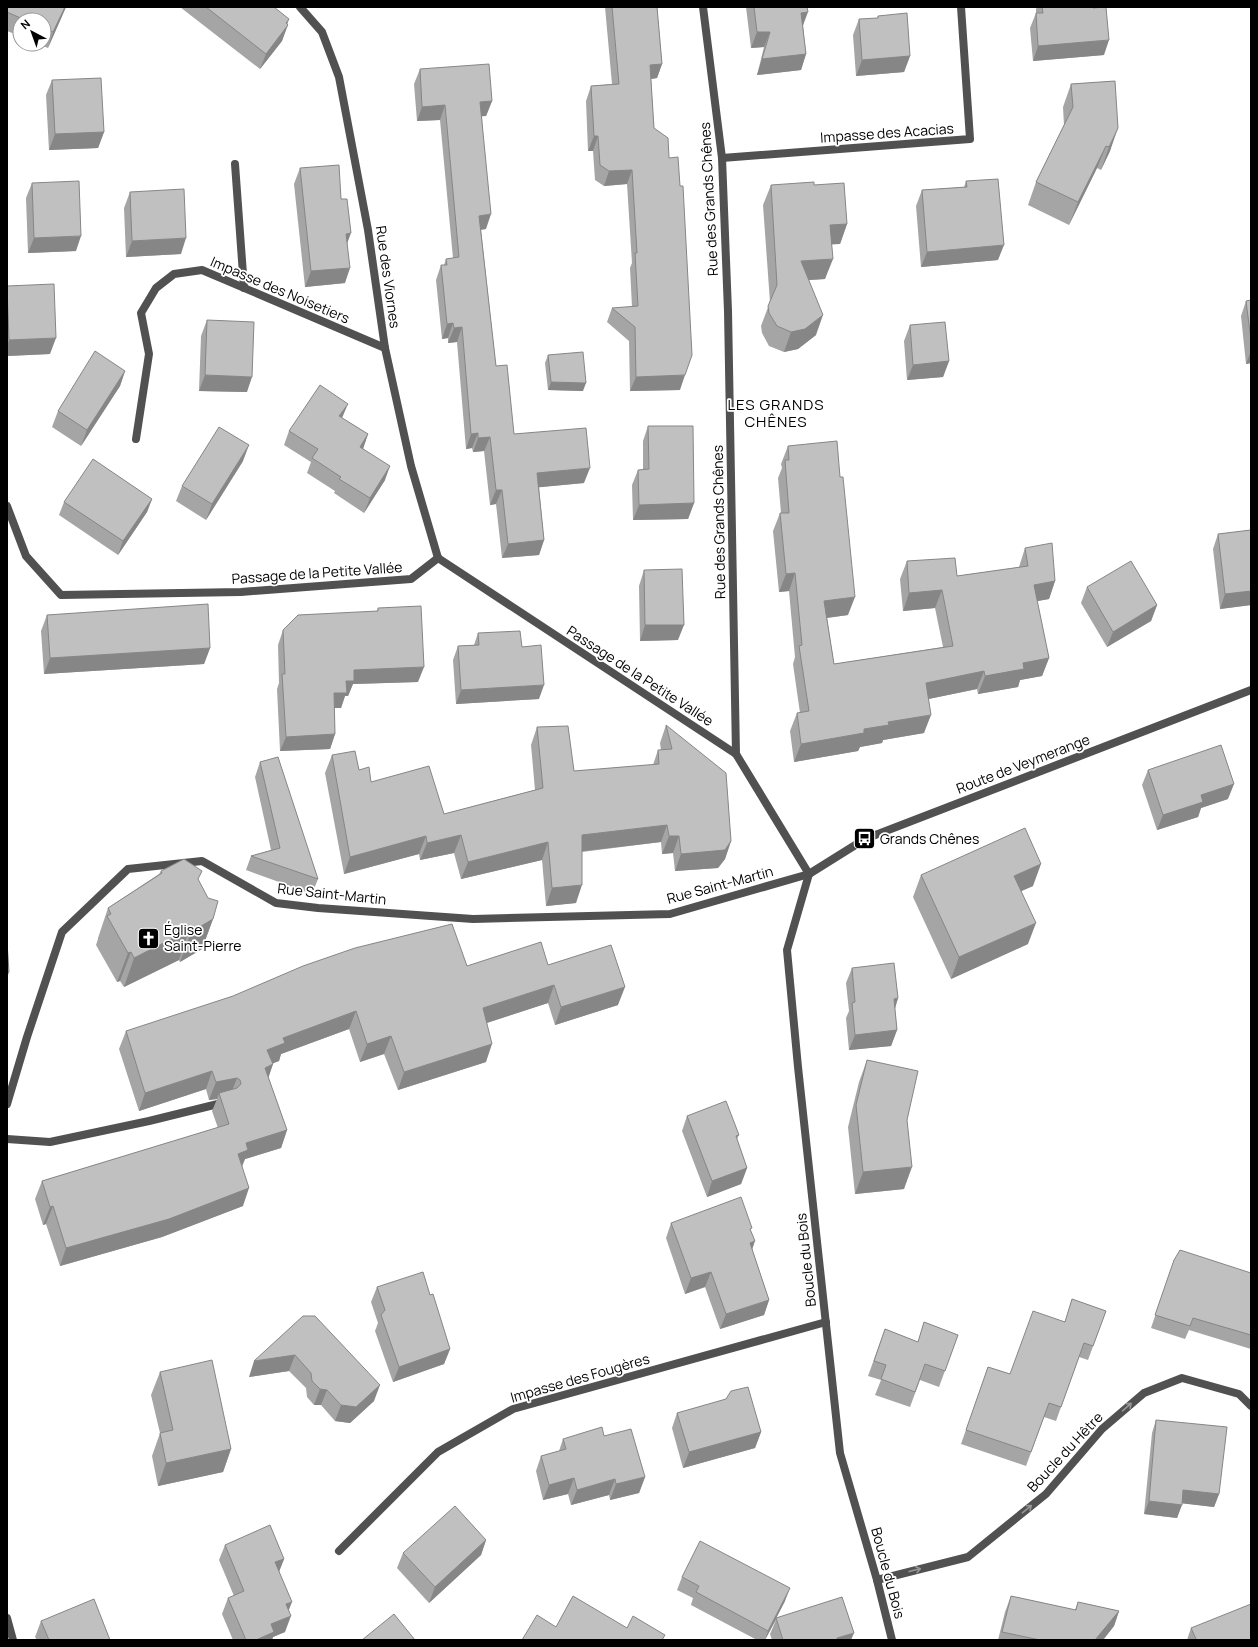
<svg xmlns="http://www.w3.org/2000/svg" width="1258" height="1647" font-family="Manrope,sans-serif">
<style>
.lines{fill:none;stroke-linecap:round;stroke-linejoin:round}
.service{stroke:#515151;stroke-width:8}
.minor{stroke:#515151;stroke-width:8}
.wall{fill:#a5a5a5}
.shaded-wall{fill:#868686}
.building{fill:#c0c0c0;stroke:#868686}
.oneway{stroke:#979797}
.labels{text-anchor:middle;stroke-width:3.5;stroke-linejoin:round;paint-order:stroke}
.street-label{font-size:14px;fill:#000;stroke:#fff}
.poi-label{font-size:14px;fill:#000;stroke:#fff;text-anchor:start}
.neighbourhood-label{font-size:15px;letter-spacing:1px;fill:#000;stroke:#fff}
</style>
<rect width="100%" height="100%" fill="#fff"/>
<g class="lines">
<!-- service -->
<g class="service">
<path d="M 235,164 L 244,288"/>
<path d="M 7,1139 L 50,1142 L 149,1121 L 226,1102"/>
</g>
<!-- minor -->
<g class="minor">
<path d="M 300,7 L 322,32 L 339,77 L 368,230 L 385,348 L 411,466 L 438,558"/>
<path d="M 703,7 L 722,158 L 728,311 L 736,754 L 809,874"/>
<path d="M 722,158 L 970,139 L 961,7"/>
<path d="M 136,439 L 149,354 L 141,313 L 156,288 L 174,274 L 202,270 L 385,348"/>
<path d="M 7,506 L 26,556 L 61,595 L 241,592 L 411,579 L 438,558"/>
<path d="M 438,558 L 736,754"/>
<path d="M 809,874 L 787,950 L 798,1067 L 840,1453 L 877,1580 L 892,1640"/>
<path d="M 7,1104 L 27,1037 L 62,932 L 128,869 L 202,861 L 276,903 L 318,908 L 473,919 L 670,914 L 809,874 L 865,839 L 1251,690"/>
<path d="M 339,1551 L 438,1452 L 513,1409 L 826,1322"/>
<path d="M 877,1580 L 968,1557 L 1046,1494 L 1102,1429 L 1144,1393 L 1182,1378 L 1239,1394 L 1251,1406"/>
<path d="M 7,1618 L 13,1640"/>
</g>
</g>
<!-- wall -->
<g class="wall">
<path d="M 7,7 L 66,7 L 48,48 L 38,44 L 44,44 L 44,20 L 20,20 L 20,36 L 7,31 Z"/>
<path d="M 180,7 L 274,7 L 287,24 L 282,41 L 260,69 Z"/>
<path d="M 605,7 L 657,7 L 662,64 L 657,78 L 651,79 L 654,128 L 680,390 L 630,391 L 629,341 L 607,322 L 612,308 L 632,307 L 630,268 L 632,263 L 627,184 L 604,186 L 595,180 L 593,151 L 588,151 L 586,101 L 591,86 L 612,84 Z"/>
<path d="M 746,7 L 807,7 L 803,26 L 806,54 L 801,70 L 757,75 L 764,47 L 751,48 Z"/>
<path d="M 1037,7 L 1093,7 L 1104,55 L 1033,61 L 1030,28 L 1036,13 L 1036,9 Z"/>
<path d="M 878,16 L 910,56 L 904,72 L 856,76 L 853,35 L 859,19 L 877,19 Z"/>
<path d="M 420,69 L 492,101 L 486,116 L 482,116 L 486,229 L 481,230 L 496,366 L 514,434 L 584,483 L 539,487 L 544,540 L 539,555 L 502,558 L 496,504 L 490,505 L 484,451 L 473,452 L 472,448 L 466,449 L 457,342 L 448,343 L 448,338 L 442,339 L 436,280 L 441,265 L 444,265 L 446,259 L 453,258 L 440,120 L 417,121 L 414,84 Z"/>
<path d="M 52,80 L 104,132 L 98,148 L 49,150 L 46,95 Z"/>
<path d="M 1115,81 L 1110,151 L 1101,170 L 1097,168 L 1069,225 L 1028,205 L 1036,182 L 1064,125 L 1063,107 L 1071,84 Z"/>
<path d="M 300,168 L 341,199 L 347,245 L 345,283 L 305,287 L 294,184 Z"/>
<path d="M 966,181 L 998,260 L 921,267 L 916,206 L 922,190 L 964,187 Z"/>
<path d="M 32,183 L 76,251 L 28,253 L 26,198 Z"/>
<path d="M 771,185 L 814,185 L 847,224 L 840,244 L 832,244 L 825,279 L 809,280 L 816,335 L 798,349 L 784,352 L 769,346 L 762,333 L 761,326 L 770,302 L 763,205 Z"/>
<path d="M 130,192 L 181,254 L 126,257 L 124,208 Z"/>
<path d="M 7,286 L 50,354 L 7,356 Z"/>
<path d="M 1251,300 L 1251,363 L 1246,364 L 1241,316 L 1246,301 Z"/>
<path d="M 207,320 L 247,392 L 199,391 L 201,336 Z"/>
<path d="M 910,325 L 949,361 L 943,377 L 907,380 L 904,341 Z"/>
<path d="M 548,355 L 583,391 L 548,390 L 545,363 Z"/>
<path d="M 125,371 L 120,386 L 81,446 L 52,427 L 58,411 Z"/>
<path d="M 342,418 L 368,434 L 363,448 L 385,480 L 364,513 L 334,493 L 335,491 L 307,473 L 311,462 L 284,445 L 289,431 Z"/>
<path d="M 648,426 L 694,503 L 688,519 L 633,520 L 632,485 L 638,470 L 643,470 L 643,441 Z"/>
<path d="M 788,446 L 848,615 L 827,618 L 834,664 L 943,647 L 935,608 L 903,611 L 900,579 L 907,561 L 957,576 L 1019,567 L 1025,548 L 1055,581 L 1049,599 L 1037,601 L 1049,658 L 1042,676 L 1020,680 L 1018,687 L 978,694 L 977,689 L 928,699 L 924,733 L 883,740 L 882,743 L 860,747 L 858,751 L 794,762 L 790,731 L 797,713 L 800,713 L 793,664 L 795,657 L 789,591 L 779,592 L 773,531 L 780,513 L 781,513 L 778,478 L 782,468 L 781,464 Z"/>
<path d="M 243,461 L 206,520 L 176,501 L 182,486 Z"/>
<path d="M 152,499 L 147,512 L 118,555 L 59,515 L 64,502 Z"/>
<path d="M 1251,530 L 1251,605 L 1220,609 L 1213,549 L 1218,534 Z"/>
<path d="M 644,570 L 678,640 L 640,641 L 639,586 Z"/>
<path d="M 1087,587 L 1157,605 L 1151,621 L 1107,647 L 1081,603 Z"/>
<path d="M 378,608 L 418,682 L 353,684 L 348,696 L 345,696 L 341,708 L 334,708 L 335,734 L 330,749 L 280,751 L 277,689 L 279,683 L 278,645 L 283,630 L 377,611 Z"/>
<path d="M 47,615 L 210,648 L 204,664 L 44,674 L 41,631 Z"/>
<path d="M 478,633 L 522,647 L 539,699 L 456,704 L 453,660 L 458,646 L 474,645 Z"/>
<path d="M 666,725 L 731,841 L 725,859 L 718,868 L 675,871 L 673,853 L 662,854 L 661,842 L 582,852 L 576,903 L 546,906 L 542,860 L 461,879 L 454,853 L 420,860 L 419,854 L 344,874 L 325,773 L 332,755 L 359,770 L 371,782 L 444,814 L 535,790 L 531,745 L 537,727 L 574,771 L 653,765 L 658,750 L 661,750 L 660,743 Z"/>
<path d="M 260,762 L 318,879 L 312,894 L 246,870 L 251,856 L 271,850 L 255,777 Z"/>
<path d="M 1148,770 L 1228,799 L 1201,808 L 1198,817 L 1157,830 L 1142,785 Z"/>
<path d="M 161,871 L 198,879 L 213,919 L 202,949 L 180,962 L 179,960 L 124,987 L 120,981 L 117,982 L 96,945 L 98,939 L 98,938 L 108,908 L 159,874 Z"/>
<path d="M 921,875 L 1033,886 L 1021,891 L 1028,944 L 951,979 L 913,897 Z"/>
<path d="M 548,965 L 618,1005 L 555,1025 L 548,1003 L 487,1023 L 486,1062 L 398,1090 L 384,1054 L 360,1062 L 349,1029 L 281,1054 L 279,1061 L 273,1063 L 273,1064 L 268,1077 L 287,1130 L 281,1148 L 245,1159 L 242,1167 L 243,1206 L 162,1237 L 60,1266 L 46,1224 L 43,1225 L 35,1199 L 42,1181 L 218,1128 L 212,1111 L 217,1099 L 209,1100 L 206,1089 L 139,1111 L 119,1049 L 126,1031 L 467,966 Z"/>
<path d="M 852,968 L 898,998 L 895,1009 L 897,1030 L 891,1046 L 849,1050 L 846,1018 L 849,1011 L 846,983 Z"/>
<path d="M 867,1060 L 907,1120 L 904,1189 L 855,1194 L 848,1127 L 859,1082 Z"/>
<path d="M 687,1116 L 739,1135 L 737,1139 L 747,1168 L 741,1184 L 707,1197 L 682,1131 Z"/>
<path d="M 671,1223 L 751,1231 L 752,1249 L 769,1300 L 764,1315 L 720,1329 L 705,1287 L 685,1294 L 666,1238 Z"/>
<path d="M 1174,1260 L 1251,1273 L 1251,1349 L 1189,1330 L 1185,1339 L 1151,1328 Z"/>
<path d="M 377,1287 L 430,1295 L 450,1349 L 444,1364 L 393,1382 L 375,1331 L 378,1323 L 371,1302 Z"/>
<path d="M 1072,1299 L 1106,1311 L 1088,1360 L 1079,1357 L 1056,1421 L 1044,1417 L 1026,1466 L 961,1444 L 988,1367 L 1010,1374 L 1065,1321 Z"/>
<path d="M 303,1316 L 374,1401 L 350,1423 L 335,1421 L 321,1405 L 314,1405 L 307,1397 L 306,1388 L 289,1371 L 249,1377 Z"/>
<path d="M 924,1322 L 958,1335 L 939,1387 L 920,1380 L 910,1407 L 875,1395 L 881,1380 L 868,1376 L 885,1329 L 918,1342 Z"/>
<path d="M 160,1372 L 231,1449 L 223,1472 L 158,1486 L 152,1456 L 160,1433 L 151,1395 Z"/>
<path d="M 677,1413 L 761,1432 L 755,1448 L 683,1468 L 672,1428 Z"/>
<path d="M 1156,1420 L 1219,1494 L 1214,1507 L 1182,1503 L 1177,1518 L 1144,1514 L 1152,1433 Z"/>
<path d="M 604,1436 L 645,1477 L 639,1493 L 610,1500 L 609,1495 L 571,1505 L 568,1494 L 543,1500 L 536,1471 L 541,1456 L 559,1451 L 563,1439 Z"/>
<path d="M 486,1540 L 481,1555 L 429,1603 L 397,1568 L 403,1553 Z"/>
<path d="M 225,1545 L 284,1559 L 279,1572 L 288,1611 L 285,1632 L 273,1637 L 272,1640 L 233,1640 L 222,1614 L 228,1598 L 234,1596 L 219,1560 Z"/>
<path d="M 682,1577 L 785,1601 L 776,1618 L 851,1640 L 772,1640 L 770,1634 L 776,1620 L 765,1640 L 757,1640 L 691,1605 L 693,1598 L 677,1590 Z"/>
<path d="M 1011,1596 L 1075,1610 L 1078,1602 L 1119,1611 L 1114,1626 L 1103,1640 L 998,1640 L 1005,1612 Z"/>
<path d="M 41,1621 L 110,1640 L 37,1640 L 35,1637 Z"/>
<path d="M 1191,1628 L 1251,1640 L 1187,1640 Z"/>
</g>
<!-- shaded-wall -->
<g class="shaded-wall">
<path d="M 65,7 L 66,7 L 48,48 L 53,32 Z"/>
<path d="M 808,12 L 802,28 L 801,13 Z"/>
<path d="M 289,19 L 286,28 L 288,25 L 282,41 L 260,69 L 266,54 Z"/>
<path d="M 757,32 L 770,32 L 764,47 L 751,48 Z"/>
<path d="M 1109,40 L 1104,55 L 1033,61 L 1038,46 Z"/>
<path d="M 806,54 L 801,70 L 757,75 L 762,59 Z"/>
<path d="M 910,56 L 904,72 L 856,76 L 862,60 Z"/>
<path d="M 662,64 L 657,78 L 644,80 L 650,65 Z"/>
<path d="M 492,101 L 486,116 L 475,117 L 480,102 Z"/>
<path d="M 445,105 L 440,120 L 417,121 L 422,107 Z"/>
<path d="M 1118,128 L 1110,151 L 1101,170 L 1109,147 Z"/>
<path d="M 104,132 L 98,148 L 49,150 L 55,134 Z"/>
<path d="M 594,136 L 598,136 L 593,151 L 588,151 Z"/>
<path d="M 1106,146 L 1097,168 L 1069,225 L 1078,202 Z"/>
<path d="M 632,170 L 627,184 L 604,186 L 609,171 Z"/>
<path d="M 491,214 L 486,229 L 474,230 L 479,216 Z"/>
<path d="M 847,224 L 840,244 L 823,245 L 830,225 Z"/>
<path d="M 351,233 L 345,249 L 346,234 Z"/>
<path d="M 81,236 L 76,251 L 28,253 L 34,238 Z"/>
<path d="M 186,238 L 181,254 L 126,257 L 132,241 Z"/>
<path d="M 1004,245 L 998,260 L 921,267 L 927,252 Z"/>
<path d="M 833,259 L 825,279 L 793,281 L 801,261 Z"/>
<path d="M 350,268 L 345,283 L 305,287 L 311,271 Z"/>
<path d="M 823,315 L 816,335 L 798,349 L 784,352 L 791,332 Z"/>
<path d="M 453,323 L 448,338 L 442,339 L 447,324 Z"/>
<path d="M 462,327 L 457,342 L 448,343 L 454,328 Z"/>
<path d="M 56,338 L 50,354 L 7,356 L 7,346 L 9,340 Z"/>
<path d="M 1251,351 L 1251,363 L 1246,364 Z"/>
<path d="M 949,361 L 943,377 L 907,380 L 913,365 Z"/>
<path d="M 125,371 L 120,386 L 81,446 L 87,430 Z"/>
<path d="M 205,375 L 252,377 L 247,392 L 199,391 Z"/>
<path d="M 685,375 L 680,390 L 630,391 L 636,377 Z"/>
<path d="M 551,382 L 586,383 L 583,391 L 548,390 Z"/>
<path d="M 348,404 L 342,418 L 339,416 Z"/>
<path d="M 478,433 L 472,448 L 466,449 L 471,434 Z"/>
<path d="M 368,434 L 363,449 L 360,447 Z"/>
<path d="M 490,437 L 484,451 L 473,452 L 478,438 Z"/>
<path d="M 249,445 L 243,461 L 206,520 L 212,504 Z"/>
<path d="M 390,466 L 385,480 L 364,513 L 370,498 Z"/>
<path d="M 590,468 L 584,483 L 532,488 L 537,473 Z"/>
<path d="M 496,490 L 502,490 L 496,504 L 490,505 Z"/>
<path d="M 152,499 L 147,512 L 118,555 L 123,541 Z"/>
<path d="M 694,503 L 688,519 L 633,520 L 639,505 Z"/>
<path d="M 544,540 L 539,555 L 502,558 L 508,544 Z"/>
<path d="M 795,573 L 789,591 L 779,592 L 786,574 Z"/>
<path d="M 1055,581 L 1049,599 L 1027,603 L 1034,585 Z"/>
<path d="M 942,590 L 935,608 L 903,611 L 909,593 Z"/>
<path d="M 1251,591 L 1251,605 L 1220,609 L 1225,594 Z"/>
<path d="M 855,597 L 848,615 L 818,619 L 824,601 Z"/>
<path d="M 1157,605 L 1151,621 L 1107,647 L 1113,632 Z"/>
<path d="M 645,625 L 684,625 L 678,640 L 640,641 Z"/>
<path d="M 210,648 L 204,664 L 44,674 L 50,658 Z"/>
<path d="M 1049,658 L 1042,676 L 1020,680 L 1018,687 L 978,694 L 985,676 L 1023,663 Z"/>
<path d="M 424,667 L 418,682 L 353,684 L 348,696 L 345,696 L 341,708 L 328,708 L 334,693 L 346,681 L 354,670 Z"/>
<path d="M 984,671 L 977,689 L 919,701 L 926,683 Z"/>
<path d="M 544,685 L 539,699 L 456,704 L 461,690 Z"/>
<path d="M 931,715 L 924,733 L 883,740 L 882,743 L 860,747 L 858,751 L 794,762 L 801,744 L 864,729 L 888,722 Z"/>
<path d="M 335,734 L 330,749 L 280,751 L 286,737 Z"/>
<path d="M 1234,784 L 1228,799 L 1201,808 L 1198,817 L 1157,830 L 1163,815 L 1201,795 Z"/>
<path d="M 667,825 L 661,842 L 575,852 L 582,835 Z"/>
<path d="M 461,835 L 454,853 L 420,860 L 427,843 Z"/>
<path d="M 426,836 L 419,854 L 344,874 L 350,857 Z"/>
<path d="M 669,836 L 679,836 L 673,853 L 662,854 Z"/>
<path d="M 731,841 L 725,859 L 718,868 L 675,871 L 681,854 Z"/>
<path d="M 548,842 L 542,860 L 461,879 L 468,862 Z"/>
<path d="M 1041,864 L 1033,886 L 1006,898 L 1014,876 Z"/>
<path d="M 582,885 L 576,903 L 546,906 L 552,888 Z"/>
<path d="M 213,919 L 202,949 L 180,962 L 191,932 Z"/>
<path d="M 1036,923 L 1028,944 L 951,979 L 959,957 Z"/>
<path d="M 189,930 L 179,960 L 124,987 L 134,958 Z"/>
<path d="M 131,952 L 120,981 L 117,982 L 128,953 Z"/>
<path d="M 7,972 L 9,972 L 7,978 Z"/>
<path d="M 554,985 L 548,1003 L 477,1026 L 483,1008 Z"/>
<path d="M 625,987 L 618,1005 L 555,1025 L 561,1007 Z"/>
<path d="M 898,998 L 893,1014 L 894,999 Z"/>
<path d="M 356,1011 L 349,1029 L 281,1054 L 279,1061 L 261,1068 L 267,1050 L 283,1038 Z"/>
<path d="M 897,1030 L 891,1046 L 849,1050 L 855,1035 Z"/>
<path d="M 391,1036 L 384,1054 L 360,1062 L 367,1044 Z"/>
<path d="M 492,1044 L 486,1062 L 398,1090 L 404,1072 Z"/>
<path d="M 273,1064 L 267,1082 L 265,1068 Z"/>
<path d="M 212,1071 L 206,1089 L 139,1111 L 145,1093 Z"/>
<path d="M 237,1078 L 230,1096 L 219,1093 L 217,1099 L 209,1100 L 216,1082 Z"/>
<path d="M 287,1130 L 281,1148 L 245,1159 L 241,1168 L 238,1154 L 246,1143 Z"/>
<path d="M 912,1167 L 904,1189 L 855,1194 L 863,1172 Z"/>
<path d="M 747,1168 L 741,1184 L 707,1197 L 712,1181 Z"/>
<path d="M 249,1188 L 243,1206 L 162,1237 L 60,1266 L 66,1248 Z"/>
<path d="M 53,1206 L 46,1224 L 43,1225 L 50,1207 Z"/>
<path d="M 755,1241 L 750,1256 L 750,1243 Z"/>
<path d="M 711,1272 L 705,1287 L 685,1294 L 691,1278 Z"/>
<path d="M 769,1300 L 764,1315 L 720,1329 L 726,1314 Z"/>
<path d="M 450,1349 L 444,1364 L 393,1382 L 399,1367 Z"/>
<path d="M 295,1355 L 289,1371 L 249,1377 L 254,1361 Z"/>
<path d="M 380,1385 L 374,1401 L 350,1423 L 335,1421 L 341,1405 Z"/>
<path d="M 320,1389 L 327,1390 L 321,1405 L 314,1405 Z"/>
<path d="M 761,1432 L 755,1448 L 683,1468 L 689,1452 Z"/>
<path d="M 231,1449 L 223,1472 L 158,1486 L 166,1463 Z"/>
<path d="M 645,1477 L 639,1493 L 610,1500 L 616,1484 Z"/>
<path d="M 574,1478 L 568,1494 L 543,1500 L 549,1485 Z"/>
<path d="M 615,1479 L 609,1495 L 571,1505 L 577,1490 Z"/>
<path d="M 1183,1490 L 1219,1494 L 1214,1507 L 1179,1503 Z"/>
<path d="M 1149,1501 L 1182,1505 L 1177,1518 L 1144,1514 Z"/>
<path d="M 486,1540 L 481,1555 L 429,1603 L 435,1587 Z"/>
<path d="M 284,1559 L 278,1574 L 275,1562 Z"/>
<path d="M 790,1588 L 785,1601 L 765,1640 L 768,1631 Z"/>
<path d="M 292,1602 L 286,1617 L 286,1604 Z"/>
<path d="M 1119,1611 L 1114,1626 L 1103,1640 L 1095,1640 Z"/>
<path d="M 291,1616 L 285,1632 L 273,1637 L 272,1640 L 256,1640 L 271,1624 Z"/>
<path d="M 854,1633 L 851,1640 L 836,1640 L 837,1638 Z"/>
</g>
<!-- building -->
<g class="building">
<path d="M 7,7 L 65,7 L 53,32 L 44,28 L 44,20 L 25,20 L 7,12 Z"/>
<path d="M 206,7 L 274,7 L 289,19 L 286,23 L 288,25 L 266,54 Z"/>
<path d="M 612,7 L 657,7 L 662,64 L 650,65 L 654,128 L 668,138 L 669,158 L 678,157 L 680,186 L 683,186 L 692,355 L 685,375 L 636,377 L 635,327 L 612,308 L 638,306 L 635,253 L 637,253 L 632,170 L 609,171 L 600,165 L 598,136 L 594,136 L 591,86 L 619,84 Z"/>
<path d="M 754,7 L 807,7 L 808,12 L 801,13 L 806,54 L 762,59 L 770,32 L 757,32 Z"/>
<path d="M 1042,7 L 1093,7 L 1093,8 L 1106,7 L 1109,40 L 1038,46 L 1036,13 L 1043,13 Z"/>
<path d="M 907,13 L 910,56 L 862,60 L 859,19 L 878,18 L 878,16 Z"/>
<path d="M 489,64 L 492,101 L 480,102 L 491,214 L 479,216 L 496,366 L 507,365 L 514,434 L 586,428 L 590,468 L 537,473 L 544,540 L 508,544 L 502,490 L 496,490 L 490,437 L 478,438 L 478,433 L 471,434 L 462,327 L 454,328 L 453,323 L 447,324 L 441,265 L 447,265 L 446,259 L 459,257 L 445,105 L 422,107 L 420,69 Z"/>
<path d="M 101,78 L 104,132 L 55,134 L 52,80 Z"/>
<path d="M 1115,81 L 1118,128 L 1109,147 L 1106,146 L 1078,202 L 1036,182 L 1073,107 L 1071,84 Z"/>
<path d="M 339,165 L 341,199 L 347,199 L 351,233 L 346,234 L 350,268 L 311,271 L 300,168 Z"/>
<path d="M 998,179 L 1004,245 L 927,252 L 922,190 L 967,187 L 966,181 Z"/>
<path d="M 79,181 L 81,236 L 34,238 L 32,183 Z"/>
<path d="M 814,182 L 814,185 L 844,183 L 847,224 L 830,225 L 833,259 L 801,261 L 823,315 L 805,329 L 791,332 L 777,326 L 769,313 L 768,306 L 777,285 L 771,185 Z"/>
<path d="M 184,189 L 186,238 L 132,241 L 130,192 Z"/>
<path d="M 54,284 L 56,338 L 9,340 L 7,286 Z"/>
<path d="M 1251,300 L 1251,340 L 1246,301 Z"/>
<path d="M 207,320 L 254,322 L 252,377 L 205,375 Z"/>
<path d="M 945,322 L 949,361 L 913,365 L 910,325 Z"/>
<path d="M 95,351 L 125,371 L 87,430 L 58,411 Z"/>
<path d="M 583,352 L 586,383 L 551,382 L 548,355 Z"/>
<path d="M 320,385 L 348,404 L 339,416 L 368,434 L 360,447 L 390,466 L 370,498 L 339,479 L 341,477 L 312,458 L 318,449 L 289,431 Z"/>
<path d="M 648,426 L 693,426 L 694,503 L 639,505 L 638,470 L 649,469 Z"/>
<path d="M 219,427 L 249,445 L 212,504 L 182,486 Z"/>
<path d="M 837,441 L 840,477 L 843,477 L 855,597 L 824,601 L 834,664 L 953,646 L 942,590 L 909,593 L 907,561 L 955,558 L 957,576 L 1028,566 L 1025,548 L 1052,543 L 1055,581 L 1034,585 L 1049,658 L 1023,663 L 1024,669 L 985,676 L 984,671 L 926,683 L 931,715 L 888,722 L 889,725 L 864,729 L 864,733 L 801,744 L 797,713 L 809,711 L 799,646 L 802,645 L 795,573 L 786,574 L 780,513 L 789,513 L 785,460 L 789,460 L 788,446 Z"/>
<path d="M 93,459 L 152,499 L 123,541 L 64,502 Z"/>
<path d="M 1251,530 L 1251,591 L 1225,594 L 1218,534 Z"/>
<path d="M 1131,561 L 1157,605 L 1113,632 L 1087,587 Z"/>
<path d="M 682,569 L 684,625 L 645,625 L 644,570 Z"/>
<path d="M 208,604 L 210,648 L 50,658 L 47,615 Z"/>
<path d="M 421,606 L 424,667 L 354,670 L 354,681 L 346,681 L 347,693 L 334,693 L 335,734 L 286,737 L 282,674 L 285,674 L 283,630 L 298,615 L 378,611 L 378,608 Z"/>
<path d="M 520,631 L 522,647 L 541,645 L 544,685 L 461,690 L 458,646 L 479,645 L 478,633 Z"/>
<path d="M 666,725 L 726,773 L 731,841 L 725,850 L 681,854 L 679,836 L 669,836 L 667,825 L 582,835 L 582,885 L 552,888 L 548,842 L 468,862 L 461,835 L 427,843 L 426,836 L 350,857 L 332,755 L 355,751 L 359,770 L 369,767 L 371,782 L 429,766 L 444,814 L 543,788 L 537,727 L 568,726 L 574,771 L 659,764 L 658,750 L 672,749 Z"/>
<path d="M 1221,745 L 1234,784 L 1201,795 L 1203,802 L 1163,815 L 1148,770 Z"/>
<path d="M 278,757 L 318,879 L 251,856 L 280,848 L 260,762 Z"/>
<path d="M 1025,828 L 1041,864 L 1014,876 L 1036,923 L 959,957 L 921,875 Z"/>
<path d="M 184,859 L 202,871 L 198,879 L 208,898 L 218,901 L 213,919 L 191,932 L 189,930 L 134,958 L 131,952 L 128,953 L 107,916 L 111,914 L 108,908 L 162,873 L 161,871 Z"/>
<path d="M 452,924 L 467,966 L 541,942 L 548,965 L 611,945 L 625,987 L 561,1007 L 554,985 L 483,1008 L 492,1044 L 404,1072 L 391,1036 L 367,1044 L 356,1011 L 283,1038 L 285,1043 L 267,1050 L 273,1064 L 265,1068 L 287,1130 L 246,1143 L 248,1150 L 238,1154 L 249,1188 L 169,1219 L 66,1248 L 53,1206 L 50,1207 L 42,1181 L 229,1124 L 219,1093 L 237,1088 L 241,1084 L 240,1080 L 237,1078 L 216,1082 L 212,1071 L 145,1093 L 126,1031 L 233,996 L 303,966 L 355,948 Z"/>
<path d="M 7,942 L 9,972 L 7,972 Z"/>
<path d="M 894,963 L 898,998 L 894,999 L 897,1030 L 855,1035 L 852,1003 L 855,1002 L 852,968 Z"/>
<path d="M 867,1060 L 918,1071 L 907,1120 L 912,1167 L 863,1172 L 856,1105 Z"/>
<path d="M 726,1101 L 739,1135 L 736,1136 L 747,1168 L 712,1181 L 687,1116 Z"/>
<path d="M 741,1197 L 752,1228 L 750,1229 L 755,1241 L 750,1243 L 769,1300 L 726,1314 L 711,1272 L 691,1278 L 671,1223 Z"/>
<path d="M 1180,1250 L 1251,1273 L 1251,1335 L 1193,1318 L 1190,1326 L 1155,1315 L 1174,1260 Z"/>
<path d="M 423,1272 L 430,1295 L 433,1294 L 450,1349 L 399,1367 L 381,1315 L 385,1310 L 377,1287 Z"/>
<path d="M 1072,1299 L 1106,1311 L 1093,1346 L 1084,1343 L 1061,1407 L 1049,1403 L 1031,1452 L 966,1430 L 988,1367 L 1010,1374 L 1033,1311 L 1065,1322 Z"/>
<path d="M 303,1316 L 315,1316 L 380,1385 L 356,1407 L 341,1405 L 327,1390 L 320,1389 L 312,1381 L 311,1373 L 295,1355 L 254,1361 Z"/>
<path d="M 924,1322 L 958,1335 L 945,1371 L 925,1364 L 915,1392 L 881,1379 L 886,1365 L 874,1361 L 885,1329 L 918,1342 Z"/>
<path d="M 212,1360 L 231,1449 L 166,1463 L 160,1433 L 173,1430 L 160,1372 Z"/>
<path d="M 748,1387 L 761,1432 L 689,1452 L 677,1413 L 726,1399 L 731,1391 Z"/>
<path d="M 1156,1420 L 1227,1427 L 1219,1494 L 1183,1490 L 1182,1505 L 1149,1501 Z"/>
<path d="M 602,1427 L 604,1436 L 631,1429 L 645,1477 L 616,1484 L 615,1479 L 577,1490 L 574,1478 L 549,1485 L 541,1456 L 566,1449 L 563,1439 Z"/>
<path d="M 455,1506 L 486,1540 L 435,1587 L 403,1553 Z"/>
<path d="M 270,1525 L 284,1559 L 275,1562 L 292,1602 L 286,1604 L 291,1616 L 271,1624 L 274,1632 L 256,1640 L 246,1640 L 228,1598 L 244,1591 L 225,1545 Z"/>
<path d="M 700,1541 L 790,1588 L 768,1631 L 696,1592 L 699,1586 L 682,1577 Z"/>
<path d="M 573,1596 L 627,1628 L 633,1616 L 665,1635 L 662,1640 L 522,1640 L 537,1615 L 556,1627 Z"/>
<path d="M 1011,1596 L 1076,1610 L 1078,1602 L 1119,1611 L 1095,1640 L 1040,1640 L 1002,1632 Z"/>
<path d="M 842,1597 L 854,1633 L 837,1638 L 837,1640 L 783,1640 L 776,1618 Z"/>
<path d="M 94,1599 L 110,1640 L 49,1640 L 41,1621 Z"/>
<path d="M 1251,1604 L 1251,1640 L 1192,1640 L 1196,1639 L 1191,1628 Z"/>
<path d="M 394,1614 L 415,1640 L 362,1640 Z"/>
</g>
<!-- one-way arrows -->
<defs><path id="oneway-shaft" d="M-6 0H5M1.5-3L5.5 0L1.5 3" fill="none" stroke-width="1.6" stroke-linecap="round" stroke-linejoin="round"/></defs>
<g class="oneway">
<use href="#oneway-shaft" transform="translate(1127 1407) rotate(-41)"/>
<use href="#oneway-shaft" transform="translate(1027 1509) rotate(-39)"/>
<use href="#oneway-shaft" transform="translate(915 1570) rotate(-14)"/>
</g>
<!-- icons -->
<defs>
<symbol id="bus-square" viewBox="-11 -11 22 22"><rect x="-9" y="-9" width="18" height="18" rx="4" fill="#000" stroke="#fff"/><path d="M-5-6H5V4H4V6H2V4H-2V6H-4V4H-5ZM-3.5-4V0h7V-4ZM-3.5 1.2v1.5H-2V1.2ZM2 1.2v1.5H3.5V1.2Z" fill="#fff"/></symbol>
<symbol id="church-square" viewBox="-11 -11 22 22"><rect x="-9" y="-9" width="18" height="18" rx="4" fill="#000" stroke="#fff"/><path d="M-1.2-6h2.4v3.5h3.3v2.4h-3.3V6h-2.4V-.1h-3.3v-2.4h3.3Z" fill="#fff"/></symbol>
</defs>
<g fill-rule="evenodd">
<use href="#bus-square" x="852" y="826" width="25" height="25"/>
<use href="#church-square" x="136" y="926" width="25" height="25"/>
</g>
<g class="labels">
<!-- street labels -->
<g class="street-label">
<text transform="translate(887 133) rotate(-4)" y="5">Impasse des Acacias</text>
<text transform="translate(709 199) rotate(-93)" y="5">Rue des Grands Chênes</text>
<text transform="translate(388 277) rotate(82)" y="5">Rue des Viornes</text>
<text transform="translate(280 290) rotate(23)" y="5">Impasse des Noisetiers</text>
<text transform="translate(719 522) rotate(-91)" y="5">Rue des Grands Chênes</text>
<text transform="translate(317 573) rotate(-4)" y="5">Passage de la Petite Vallée</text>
<text transform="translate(640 676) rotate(33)" y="5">Passage de la Petite Vallée</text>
<text transform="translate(1023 764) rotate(-21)" y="5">Route de Veymerange</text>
<text transform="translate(720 885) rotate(-15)" y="5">Rue Saint-Martin</text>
<text transform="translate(332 894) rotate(6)" y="5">Rue Saint-Martin</text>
<text transform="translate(806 1260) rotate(-96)" y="5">Boucle du Bois</text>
<text transform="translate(580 1378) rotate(-16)" y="5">Impasse des Fougères</text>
<text transform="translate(1065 1452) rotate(-47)" y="5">Boucle du Hêtre</text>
<text transform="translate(888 1573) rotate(75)" y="5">Boucle du Bois</text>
</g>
<!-- poi labels -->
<g class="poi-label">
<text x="880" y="844">Grands Chênes</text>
<text x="164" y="935">Église<tspan x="164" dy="16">Saint-Pierre</tspan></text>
</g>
<!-- neighbourhood labels -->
<g class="neighbourhood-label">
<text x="776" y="410">LES GRANDS<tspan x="776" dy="17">CHÊNES</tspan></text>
</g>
</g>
<!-- border -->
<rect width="1258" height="1647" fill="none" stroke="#000000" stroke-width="16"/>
<!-- north arrow -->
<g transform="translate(32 32) rotate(319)"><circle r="19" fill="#ffffff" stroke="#999999"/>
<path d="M0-3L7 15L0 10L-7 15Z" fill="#000000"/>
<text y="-6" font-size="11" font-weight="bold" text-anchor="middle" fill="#000000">N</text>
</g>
</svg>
